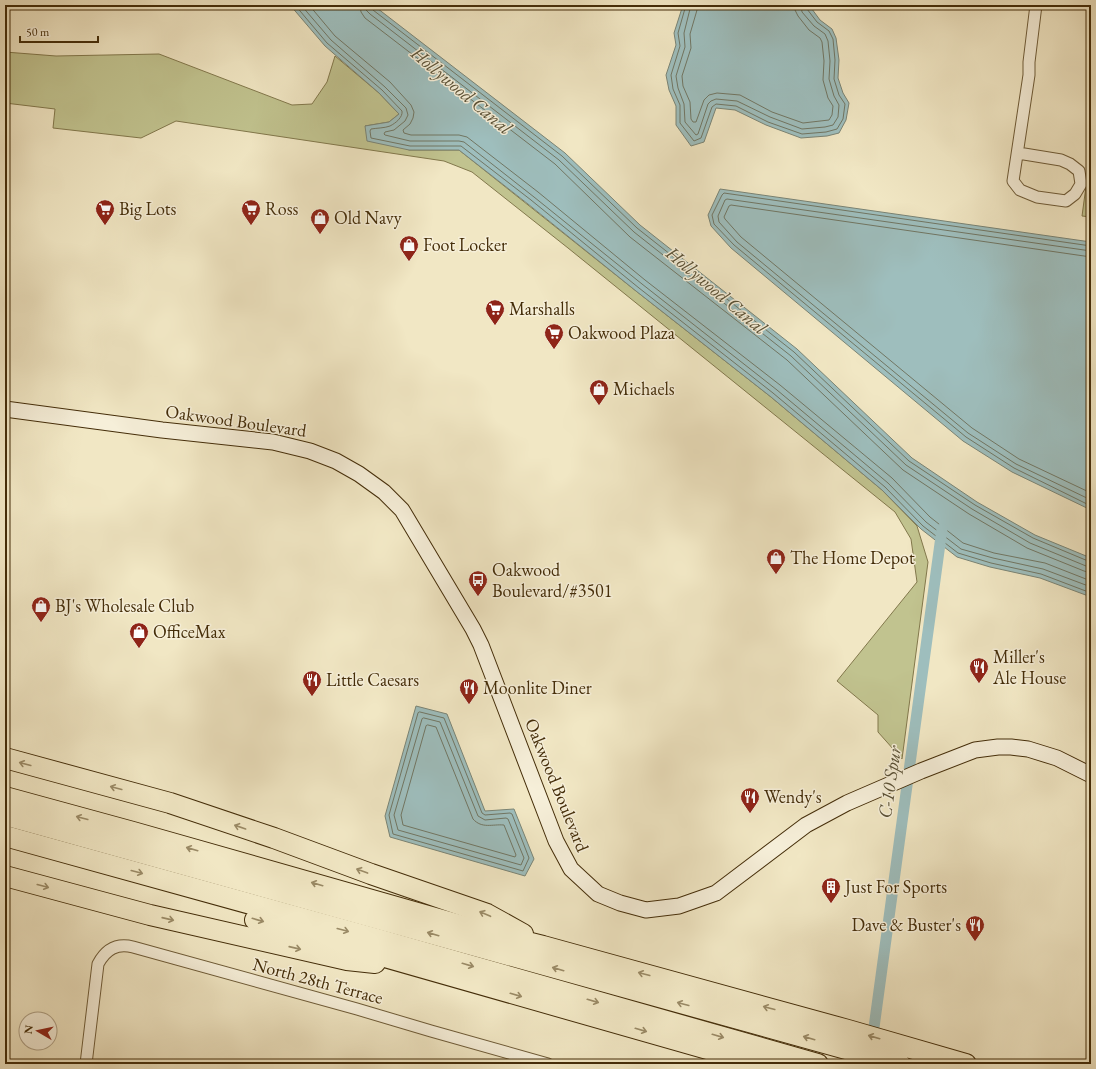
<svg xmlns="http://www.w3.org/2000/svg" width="1096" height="1069" font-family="'EB Garamond',serif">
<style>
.green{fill:#c1c38f;stroke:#82784c}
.water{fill:#9ebebd;stroke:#7a8475}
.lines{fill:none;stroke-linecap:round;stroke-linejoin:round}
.shore{stroke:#717663;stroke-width:1}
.canal{stroke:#9ebebd;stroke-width:11}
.street-casing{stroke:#6f5c38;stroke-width:13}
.secondary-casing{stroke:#442d09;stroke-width:17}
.highway-casing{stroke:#442d09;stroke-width:22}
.street{stroke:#f6efd9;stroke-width:11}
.secondary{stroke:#f6efd9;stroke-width:15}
.highway{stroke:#f1e7c4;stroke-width:20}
.oneway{stroke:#9a8a66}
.labels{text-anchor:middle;stroke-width:3;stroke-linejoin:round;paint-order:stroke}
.poi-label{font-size:18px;fill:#442d09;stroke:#f6efd9;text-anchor:start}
.street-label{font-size:18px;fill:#442d09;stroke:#f6efd9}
.water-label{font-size:19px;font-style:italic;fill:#5a5136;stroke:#f6efd9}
</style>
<rect width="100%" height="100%" fill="#f1e7c4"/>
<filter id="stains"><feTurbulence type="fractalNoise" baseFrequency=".005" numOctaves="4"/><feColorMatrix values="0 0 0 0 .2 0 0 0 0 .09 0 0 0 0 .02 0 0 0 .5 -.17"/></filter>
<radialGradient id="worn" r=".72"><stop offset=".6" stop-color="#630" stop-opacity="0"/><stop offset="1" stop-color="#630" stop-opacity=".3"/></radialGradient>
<!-- green -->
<g class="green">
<path d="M 5,52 L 56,56 L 159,54 L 292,105 L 312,104 L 327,82 L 335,56 L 379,93 L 399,114 L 389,122 L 365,126 L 409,150 L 459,150 L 636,291 L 771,397 L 882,490 L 917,526 L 928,562 L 902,759 L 878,732 L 878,715 L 837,681 L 917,582 L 911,539 L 895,512 L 568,248 L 472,172 L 444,161 L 176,121 L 141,138 L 53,128 L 55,109 L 5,103 Z"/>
<path d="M 1089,164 L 1091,164 L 1091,217 L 1082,216 Z"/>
</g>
<!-- water -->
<g class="water">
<path d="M 290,5 L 373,5 L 565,153 L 640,225 L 797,349 L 912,458 L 977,502 L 1035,535 L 1091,558 L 1091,597 L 1040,578 L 990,567 L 957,557 L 921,529 L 882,490 L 771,397 L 636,291 L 528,204 L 459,150 L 409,150 L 367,141 L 365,126 L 389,122 L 399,114 L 379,93 L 325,46 Z"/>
<path d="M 683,5 L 809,5 L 820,20 L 832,29 L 836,38 L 839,60 L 838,78 L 843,93 L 849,103 L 846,120 L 839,133 L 827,136 L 801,138 L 766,125 L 735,110 L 716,108 L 704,142 L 691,146 L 676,125 L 676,106 L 669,90 L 666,75 L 676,45 L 674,33 Z"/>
<path d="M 720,189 L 1091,242 L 1091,510 L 1012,472 L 963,441 L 731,248 L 711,226 L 708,215 Z"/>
<path d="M 416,706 L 447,714 L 485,811 L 514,809 L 534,859 L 525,876 L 390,837 L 385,816 Z"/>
</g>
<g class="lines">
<!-- shore -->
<g class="shore">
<path d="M 295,5 L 327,43 L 382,90 L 402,111 C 403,117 396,123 390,126 C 385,128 377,128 371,129 L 370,131 L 371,138 L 410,146 L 461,146 L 531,200 L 639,288 L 773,393 L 885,487 L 923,526 L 958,553 L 991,563 L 1041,574 L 1091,593"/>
<path d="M 301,5 L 331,40 L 385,87 L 406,108 L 408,115 L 405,121 L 394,130 L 385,132 L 384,134 L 385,135 L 410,141 L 459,141 L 464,142 L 534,197 L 642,284 L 777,390 L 888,483 L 926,522 L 961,549 L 993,558 L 1043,569 L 1091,587"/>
<path d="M 309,5 L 335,36 L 390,82 L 411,105 L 414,112 L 413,118 L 410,124 L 403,130 L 404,133 L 411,135 L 459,135 L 467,137 L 538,192 L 645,280 L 780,385 L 892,478 L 930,517 L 963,543 L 994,553 L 1045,563 L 1091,581"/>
<path d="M 360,5 L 361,12 L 365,18 L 555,164 L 630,237 L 787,360 L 903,470 L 969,514 L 1027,548 L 1084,571 L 1091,573"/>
<path d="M 366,5 L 366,10 L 370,14 L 559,160 L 634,232 L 791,356 L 906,465 L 972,509 L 1030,543 L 1086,566 L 1091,567"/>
<path d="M 371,5 L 373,10 L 562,156 L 637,228 L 794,352 L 909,461 L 975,505 L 1033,538 L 1088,561 L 1091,562"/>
<path d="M 686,5 L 678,33 L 680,46 L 671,75 L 673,89 L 680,105 L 680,123 L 694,141 L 701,138 L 712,107 L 716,104 L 736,106 L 768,122 L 802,134 L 826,132 L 837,129 L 843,119 L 845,104 L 839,95 L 834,79 L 835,60 L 833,39 L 829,31 L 817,22 L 807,9 L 806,5"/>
<path d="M 691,5 L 684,33 L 685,47 L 676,76 L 678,88 L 684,104 L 685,122 L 696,135 L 698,134 L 708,104 L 711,101 L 716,99 L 737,101 L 770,117 L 802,129 L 825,127 L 833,125 L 838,117 L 839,105 L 834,96 L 829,79 L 830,61 L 828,41 L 825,34 L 814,26 L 802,12 L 801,5"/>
<path d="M 697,5 L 697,10 L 690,34 L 691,48 L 682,76 L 683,86 L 690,102 L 691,119 L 693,122 L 696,122 L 704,100 L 709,95 L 717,93 L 740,95 L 772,112 L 803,123 L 829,120 L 832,115 L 833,106 L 828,98 L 823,80 L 824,61 L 822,42 L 820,38 L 809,30 L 798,16 L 795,10 L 795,5"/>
<path d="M 1091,246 L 724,193 L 722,195 L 712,215 L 714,224 L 734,245 L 966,437 L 1014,468 L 1091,506"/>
<path d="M 1091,251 L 727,199 L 725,200 L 718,216 L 719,222 L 737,242 L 968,433 L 1016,464 L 1091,500"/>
<path d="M 1091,257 L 731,205 L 729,206 L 724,217 L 725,219 L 741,237 L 972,428 L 1019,459 L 1091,493"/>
<path d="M 420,712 L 444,718 L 482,813 L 485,815 L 510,813 L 512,814 L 529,858 L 523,871 L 393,834 L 389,815 L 418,713 Z"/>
<path d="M 424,718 L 440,722 L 478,816 L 485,820 L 506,818 L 508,819 L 524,858 L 521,865 L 398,830 L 394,815 L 422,719 Z"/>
<path d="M 428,725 L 436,727 L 473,819 C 482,829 492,824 504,825 L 516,855 L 515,857 L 403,825 L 401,815 L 426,726 Z"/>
</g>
<!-- canal -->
<path class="canal" d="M 872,1042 L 942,529"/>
<defs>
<g id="street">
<path d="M 1018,153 L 1061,160 L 1070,164 L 1079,171 L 1081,184 L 1075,194 L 1066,201 L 1037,197 L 1020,190 L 1013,181 L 1029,75 L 1029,62 L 1036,5"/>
<path d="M 86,1064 L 98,964 C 106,949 117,943 133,947 L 357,1009 L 431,1031 L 548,1064"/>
</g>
<path id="secondary" d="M 5,409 L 162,430 L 273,442 L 310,451 L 336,461 L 359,474 L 384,492 L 402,510 L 473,629 L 481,645 L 556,841 L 571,869 L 598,894 L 620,903 L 646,910 L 679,906 L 716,893 L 806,825 L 847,803 L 921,771 L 975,750 L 998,747 L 1011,747 L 1028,749 L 1057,758 L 1091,775"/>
<g id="highway">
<path d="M 5,758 L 170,803 L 274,838 L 371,874 L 487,914 L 523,934"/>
<path d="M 5,797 L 133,832 L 474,929 L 543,946 L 848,1030 L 966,1064"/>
<path d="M 5,815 L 900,1064"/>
<path d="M 5,836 L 377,939 L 818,1064"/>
<path d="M 5,876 L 150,915 L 347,960 L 375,963"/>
<path d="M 255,920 L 760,1064"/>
</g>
</defs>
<!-- street casing -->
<use href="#street" class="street-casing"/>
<!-- secondary casing -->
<use href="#secondary" class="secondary-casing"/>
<!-- highway casing -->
<use href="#highway" class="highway-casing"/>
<!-- street -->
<use href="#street" class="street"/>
<!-- secondary -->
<use href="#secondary" class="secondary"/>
<!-- highway -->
<use href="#highway" class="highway"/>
</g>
<!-- one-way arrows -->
<defs><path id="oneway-shaft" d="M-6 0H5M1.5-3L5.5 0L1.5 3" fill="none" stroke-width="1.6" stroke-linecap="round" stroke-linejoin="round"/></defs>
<g class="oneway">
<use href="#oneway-shaft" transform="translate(25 764) rotate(-165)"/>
<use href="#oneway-shaft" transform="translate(116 788) rotate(-165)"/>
<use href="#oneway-shaft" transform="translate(82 818) rotate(-165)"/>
<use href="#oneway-shaft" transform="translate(240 827) rotate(-161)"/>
<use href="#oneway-shaft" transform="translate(192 849) rotate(-164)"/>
<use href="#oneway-shaft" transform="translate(362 871) rotate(-160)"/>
<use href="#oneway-shaft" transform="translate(137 872) rotate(15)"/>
<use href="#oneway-shaft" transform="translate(317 884) rotate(-164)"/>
<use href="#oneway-shaft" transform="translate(43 886) rotate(15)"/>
<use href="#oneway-shaft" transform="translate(485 914) rotate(-157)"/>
<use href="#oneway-shaft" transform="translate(168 919) rotate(13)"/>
<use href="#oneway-shaft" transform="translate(258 920) rotate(16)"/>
<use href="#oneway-shaft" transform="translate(343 930) rotate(15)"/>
<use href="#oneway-shaft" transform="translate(433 934) rotate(-164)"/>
<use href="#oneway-shaft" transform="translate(295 948) rotate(13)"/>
<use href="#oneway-shaft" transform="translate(468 965) rotate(16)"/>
<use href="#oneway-shaft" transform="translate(558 969) rotate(-164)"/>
<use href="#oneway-shaft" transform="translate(644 974) rotate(-165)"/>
<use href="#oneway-shaft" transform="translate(516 995) rotate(16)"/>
<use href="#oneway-shaft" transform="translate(593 1001) rotate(16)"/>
<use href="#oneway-shaft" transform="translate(683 1004) rotate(-165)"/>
<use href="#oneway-shaft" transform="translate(769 1008) rotate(-165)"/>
<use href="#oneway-shaft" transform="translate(641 1030) rotate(16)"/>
<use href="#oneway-shaft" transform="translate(718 1036) rotate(16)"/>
<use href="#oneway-shaft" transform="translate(874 1037) rotate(-164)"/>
<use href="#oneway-shaft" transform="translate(809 1038) rotate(-164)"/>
</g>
<!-- icons -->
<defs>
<symbol id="supermarket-pin" viewBox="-11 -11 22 30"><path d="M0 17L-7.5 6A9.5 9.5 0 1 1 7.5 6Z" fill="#8f2418" stroke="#f6efd9"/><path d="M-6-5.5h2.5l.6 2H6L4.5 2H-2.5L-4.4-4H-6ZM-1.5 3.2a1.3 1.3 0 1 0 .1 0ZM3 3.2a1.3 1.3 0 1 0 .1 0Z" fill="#fff"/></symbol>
<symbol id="shop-pin" viewBox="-11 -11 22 30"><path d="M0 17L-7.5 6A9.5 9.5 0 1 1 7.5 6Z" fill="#8f2418" stroke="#f6efd9"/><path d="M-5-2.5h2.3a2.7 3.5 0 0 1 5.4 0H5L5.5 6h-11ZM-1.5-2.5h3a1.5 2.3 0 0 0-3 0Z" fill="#fff"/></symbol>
<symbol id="bus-pin" viewBox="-11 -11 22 30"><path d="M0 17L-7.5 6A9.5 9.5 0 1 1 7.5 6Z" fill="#8f2418" stroke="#f6efd9"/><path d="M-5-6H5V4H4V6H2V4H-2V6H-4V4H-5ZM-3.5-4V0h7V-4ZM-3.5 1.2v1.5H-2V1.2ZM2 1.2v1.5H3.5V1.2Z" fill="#fff"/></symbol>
<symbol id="restaurant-pin" viewBox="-11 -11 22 30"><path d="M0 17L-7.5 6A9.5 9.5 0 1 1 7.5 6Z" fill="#8f2418" stroke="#f6efd9"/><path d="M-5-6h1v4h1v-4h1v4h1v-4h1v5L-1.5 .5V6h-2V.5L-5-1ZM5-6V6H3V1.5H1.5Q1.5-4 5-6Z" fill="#fff"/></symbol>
<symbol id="building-pin" viewBox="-11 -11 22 30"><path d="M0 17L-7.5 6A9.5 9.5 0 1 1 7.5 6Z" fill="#8f2418" stroke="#f6efd9"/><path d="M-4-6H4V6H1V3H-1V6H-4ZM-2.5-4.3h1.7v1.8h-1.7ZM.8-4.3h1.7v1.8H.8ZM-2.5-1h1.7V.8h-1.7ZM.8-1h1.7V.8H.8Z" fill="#fff"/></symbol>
</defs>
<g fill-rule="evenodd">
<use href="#supermarket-pin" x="94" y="198" width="22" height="30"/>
<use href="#supermarket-pin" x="240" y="198" width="22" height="30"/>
<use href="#shop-pin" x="309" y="207" width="22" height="30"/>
<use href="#shop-pin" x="398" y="234" width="22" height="30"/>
<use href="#supermarket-pin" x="484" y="298" width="22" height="30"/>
<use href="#supermarket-pin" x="543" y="322" width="22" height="30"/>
<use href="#shop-pin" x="588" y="378" width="22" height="30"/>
<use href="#shop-pin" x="765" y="547" width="22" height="30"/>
<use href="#bus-pin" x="467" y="569" width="22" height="30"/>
<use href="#shop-pin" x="30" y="595" width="22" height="30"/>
<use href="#shop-pin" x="128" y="621" width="22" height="30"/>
<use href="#restaurant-pin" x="968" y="656" width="22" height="30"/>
<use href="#restaurant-pin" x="301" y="669" width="22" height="30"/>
<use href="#restaurant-pin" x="458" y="677" width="22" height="30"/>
<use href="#restaurant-pin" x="739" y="786" width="22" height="30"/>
<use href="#building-pin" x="820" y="876" width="22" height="30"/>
<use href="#restaurant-pin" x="964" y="914" width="22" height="30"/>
</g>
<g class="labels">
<!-- poi labels -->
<g class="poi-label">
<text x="119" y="215">Big Lots</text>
<text x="265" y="215">Ross</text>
<text x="334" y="224">Old Navy</text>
<text x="423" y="251">Foot Locker</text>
<text x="509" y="315">Marshalls</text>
<text x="568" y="339">Oakwood Plaza</text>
<text x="613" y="395">Michaels</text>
<text x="790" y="564">The Home Depot</text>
<text x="492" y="576">Oakwood<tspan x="492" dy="21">Boulevard/#3501</tspan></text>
<text x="55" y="612">BJ's Wholesale Club</text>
<text x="153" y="638">OfficeMax</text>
<text x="993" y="663">Miller's<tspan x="993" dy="21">Ale House</tspan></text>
<text x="326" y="686">Little Caesars</text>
<text x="483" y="694">Moonlite Diner</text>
<text x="764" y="803">Wendy's</text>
<text x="845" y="893">Just For Sports</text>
<text x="961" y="931" text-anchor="end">Dave &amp; Buster's</text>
</g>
<!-- street labels -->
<g class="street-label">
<text transform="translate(236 421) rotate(8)" y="6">Oakwood Boulevard</text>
<text transform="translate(557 785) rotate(68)" y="6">Oakwood Boulevard</text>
<text transform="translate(318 981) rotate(15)" y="6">North 28th Terrace</text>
</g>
<!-- water labels -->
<g class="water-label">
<text transform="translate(462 90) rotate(40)" y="7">Hollywood Canal</text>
<text transform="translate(717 290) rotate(40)" y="7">Hollywood Canal</text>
<text transform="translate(889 782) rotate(-82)" y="7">C-10 Spur</text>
</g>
</g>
<!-- margin -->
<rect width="1096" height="1069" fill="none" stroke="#f1e7c4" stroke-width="20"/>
<rect x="6" y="6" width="1084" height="1057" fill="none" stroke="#442d09" stroke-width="2"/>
<rect x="10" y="10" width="1076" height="1049" fill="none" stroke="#442d09"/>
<!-- north arrow -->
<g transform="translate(38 1031) rotate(279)"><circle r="19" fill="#f6efd9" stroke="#afa186"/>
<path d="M0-3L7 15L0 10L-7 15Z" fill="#8f2418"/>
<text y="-6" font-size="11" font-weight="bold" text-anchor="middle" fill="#442d09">N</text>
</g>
<!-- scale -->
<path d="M20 36v6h78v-6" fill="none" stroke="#442d09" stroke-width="2"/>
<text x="26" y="36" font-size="12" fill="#442d09" stroke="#f6efd9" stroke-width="3" paint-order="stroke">50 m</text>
<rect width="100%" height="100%" filter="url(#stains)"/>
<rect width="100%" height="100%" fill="url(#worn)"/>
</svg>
